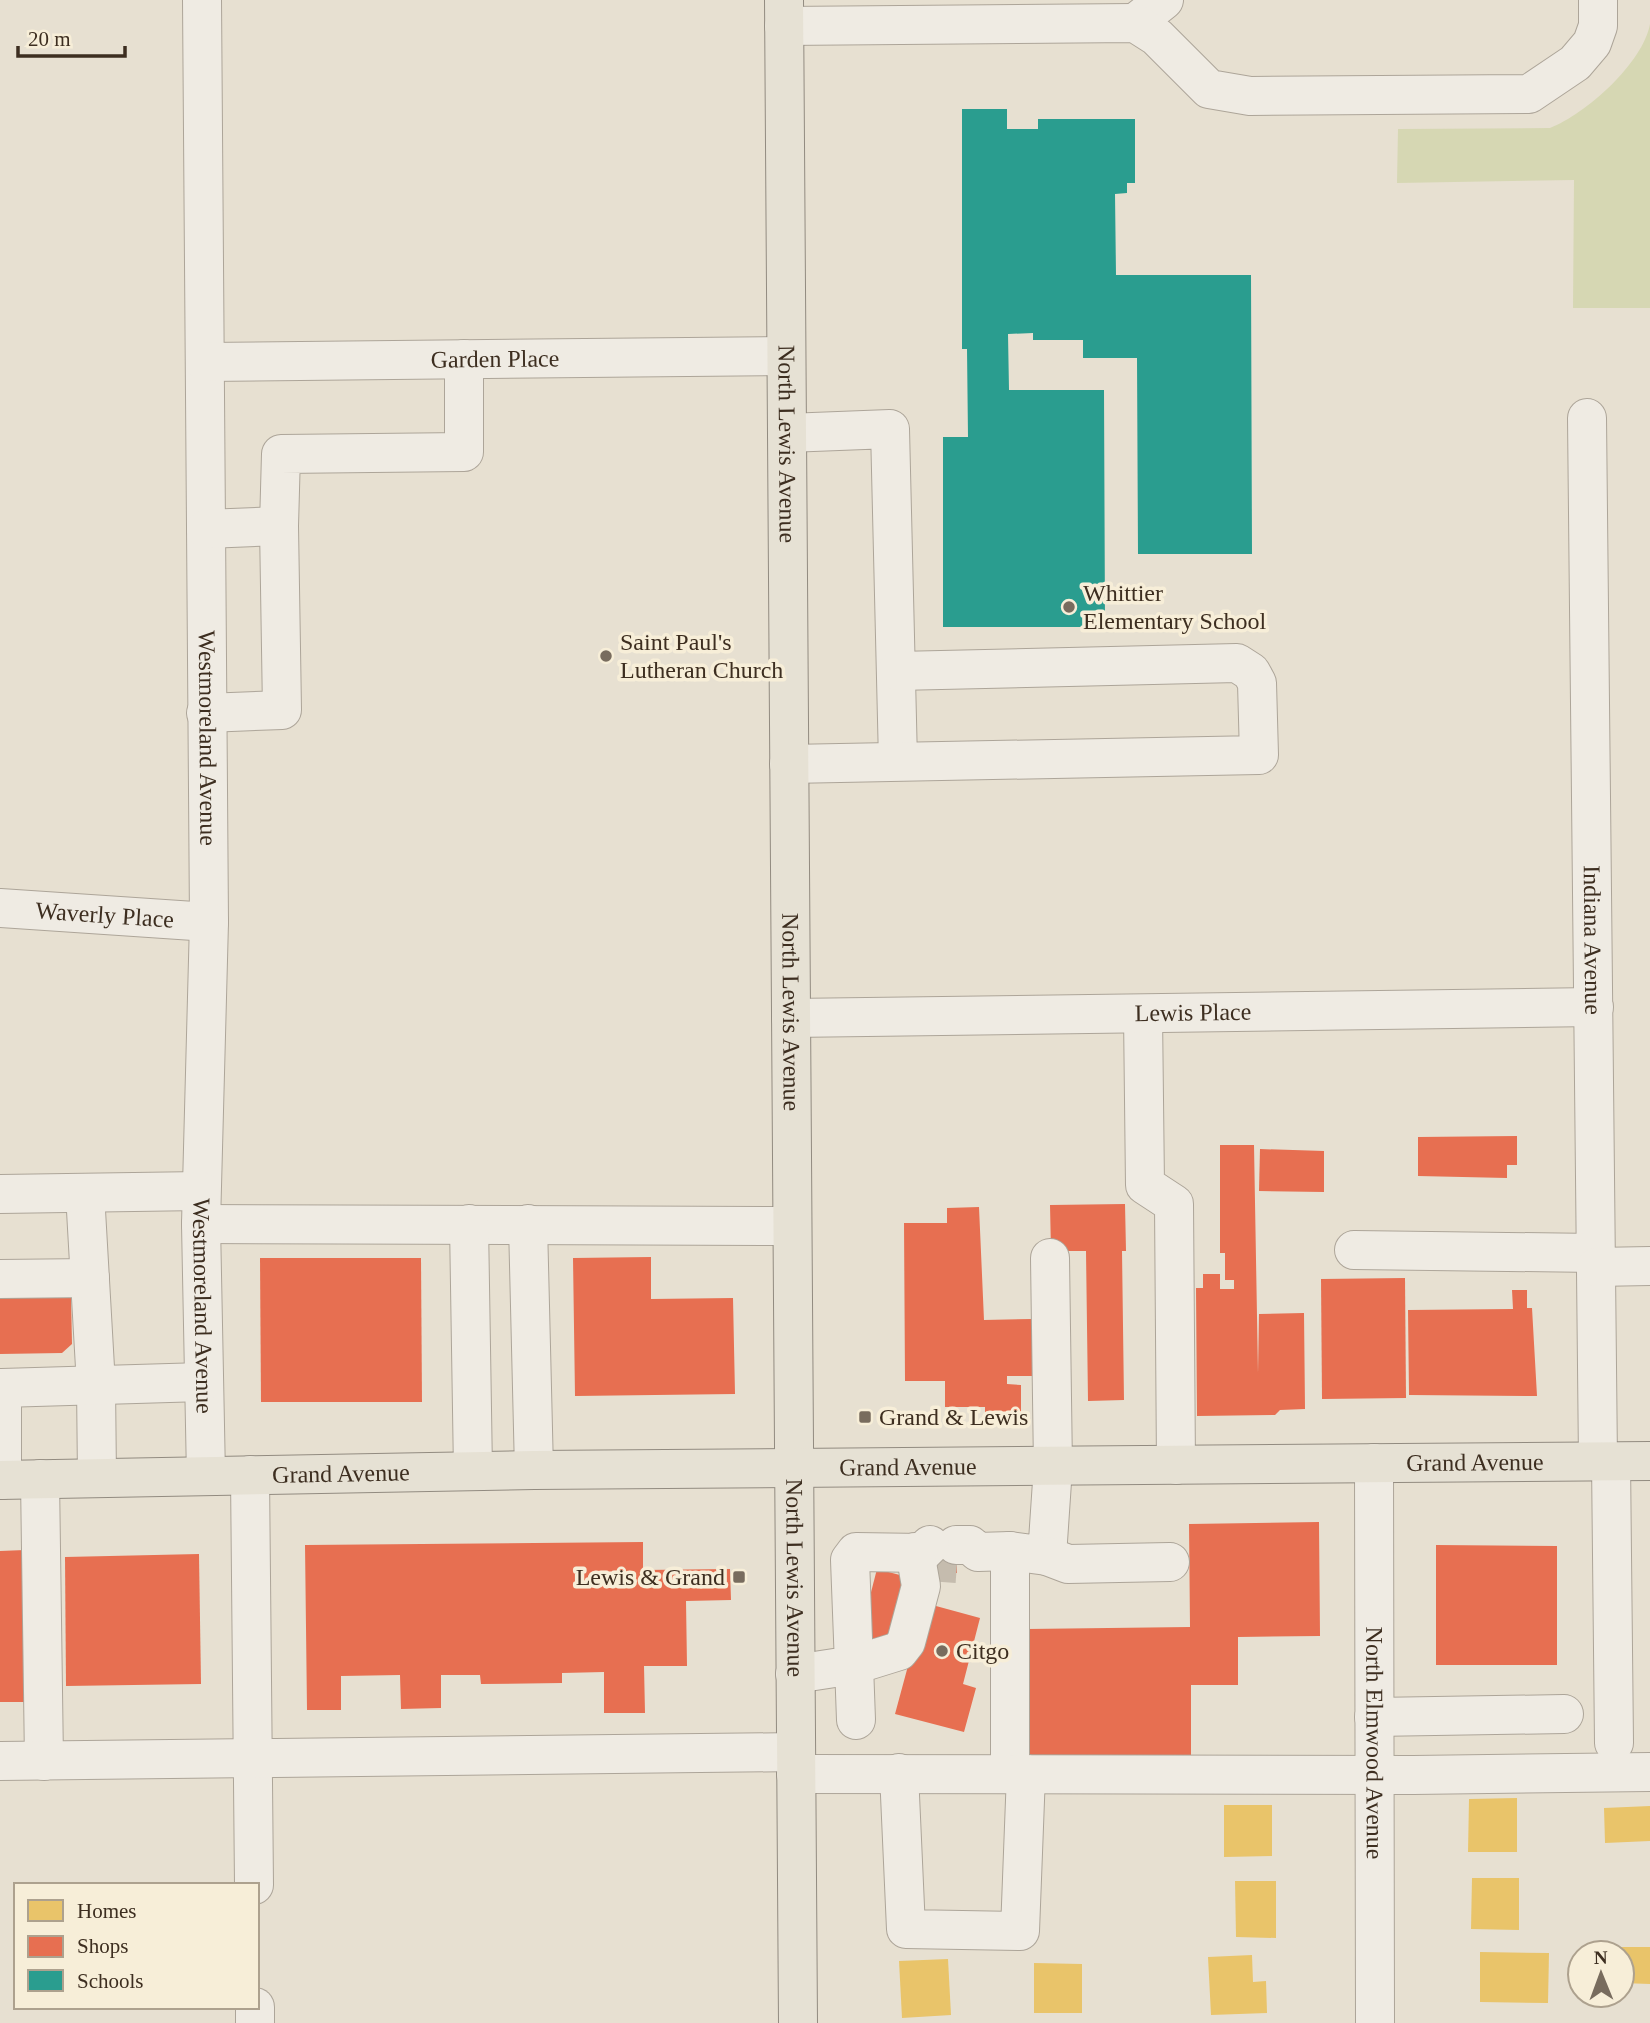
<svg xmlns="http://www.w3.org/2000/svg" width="1650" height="2023" font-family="'Times New Roman',serif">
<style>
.green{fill:#d6d7b3}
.homes{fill:#e9c46a}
.shops{fill:#e76f51}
.schools{fill:#2a9d8f}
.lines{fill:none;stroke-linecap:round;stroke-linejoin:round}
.minor-tunnel{stroke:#c5bcae;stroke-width:38;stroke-dasharray:38 19;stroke-linecap:butt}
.minor-casing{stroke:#ada599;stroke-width:40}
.major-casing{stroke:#928b80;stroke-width:40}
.minor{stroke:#efebe3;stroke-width:38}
.major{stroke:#e6e1d4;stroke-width:38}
.poi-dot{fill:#786c5e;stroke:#f7eed8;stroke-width:2.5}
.labels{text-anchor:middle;stroke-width:7;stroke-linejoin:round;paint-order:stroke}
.street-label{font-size:24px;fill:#3d2e20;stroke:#f7eed8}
.poi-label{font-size:24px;fill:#3d2e20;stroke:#f7eed8;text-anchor:start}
</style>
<rect width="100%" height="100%" fill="#e7e0d1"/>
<!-- green -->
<path class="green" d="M 1650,24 L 1650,308 L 1573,308 L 1574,180 L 1397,183 L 1398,129 L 1550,128 C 1586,114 1643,63 1650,24 Z"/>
<!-- homes -->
<g class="homes">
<path d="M 1517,1798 L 1517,1852 L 1468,1852 L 1469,1799 Z"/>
<path d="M 1224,1805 L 1272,1805 L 1272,1856 L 1224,1857 Z"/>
<path d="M 1650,1806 L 1650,1841 L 1605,1843 L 1604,1808 Z"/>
<path d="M 1472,1878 L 1519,1878 L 1519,1930 L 1471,1929 Z"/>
<path d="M 1235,1881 L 1276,1881 L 1276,1938 L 1236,1937 Z"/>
<path d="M 1615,1947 L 1650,1947 L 1650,1984 L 1622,1983 L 1622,1953 L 1615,1953 Z"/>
<path d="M 1480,1952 L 1549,1953 L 1548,2003 L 1480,2002 Z"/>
<path d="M 1252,1955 L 1253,1982 L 1266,1981 L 1267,2013 L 1211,2015 L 1208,1957 Z"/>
<path d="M 948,1959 L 951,2015 L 902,2018 L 899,1961 Z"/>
<path d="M 1034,1963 L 1082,1964 L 1082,2013 L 1034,2013 Z"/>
</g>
<!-- shops -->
<g class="shops">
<path d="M 1517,1136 L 1517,1165 L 1507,1165 L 1507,1178 L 1418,1176 L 1418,1137 Z"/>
<path d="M 1220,1145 L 1254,1145 L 1258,1373 L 1259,1314 L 1304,1313 L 1305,1409 L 1280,1410 L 1275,1415 L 1197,1416 L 1196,1288 L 1203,1288 L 1203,1274 L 1220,1274 L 1220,1289 L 1234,1289 L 1234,1280 L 1225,1280 L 1225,1253 L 1220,1253 Z"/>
<path d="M 1260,1149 L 1324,1151 L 1324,1192 L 1259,1191 Z"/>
<path d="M 1125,1204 L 1126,1251 L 1122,1251 L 1124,1400 L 1088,1401 L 1086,1251 L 1051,1251 L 1050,1205 Z"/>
<path d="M 979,1207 L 984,1320 L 1032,1319 L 1032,1376 L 1007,1376 L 1007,1384 L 1021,1385 L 1021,1419 L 985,1419 L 985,1407 L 945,1407 L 945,1381 L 905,1381 L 904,1223 L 947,1223 L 947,1208 Z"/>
<path d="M 651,1257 L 651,1299 L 733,1298 L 735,1394 L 575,1396 L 573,1258 Z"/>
<path d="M 260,1258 L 421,1258 L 422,1402 L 261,1402 Z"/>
<path d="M 1405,1278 L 1406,1398 L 1322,1399 L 1321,1279 Z"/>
<path d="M 1512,1290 L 1527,1290 L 1527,1308 L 1532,1308 L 1537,1396 L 1409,1395 L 1408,1310 L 1513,1309 Z"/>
<path d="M 0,1298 L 71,1298 L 72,1344 L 62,1353 L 0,1354 Z"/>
<path d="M 1319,1522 L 1320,1636 L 1238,1637 L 1238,1685 L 1191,1685 L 1191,1760 L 1028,1762 L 1027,1629 L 1190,1627 L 1189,1524 Z"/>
<path d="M 956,1536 L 957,1573 L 931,1574 Z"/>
<path d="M 643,1542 L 643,1570 L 730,1569 L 731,1600 L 686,1601 L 687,1666 L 644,1666 L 645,1713 L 604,1713 L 604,1672 L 562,1673 L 562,1683 L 481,1684 L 480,1675 L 441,1675 L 441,1708 L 401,1709 L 400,1675 L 341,1676 L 341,1710 L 307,1710 L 305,1545 Z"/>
<path d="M 1436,1545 L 1557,1546 L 1557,1665 L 1436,1665 Z"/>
<path d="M 25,1550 L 27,1702 L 0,1702 L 0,1551 Z"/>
<path d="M 199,1554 L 201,1684 L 66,1686 L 65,1557 Z"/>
<path d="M 877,1569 L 915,1579 L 899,1644 L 860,1635 Z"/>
<path d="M 925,1603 L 980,1618 L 963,1684 L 976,1688 L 964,1732 L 895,1714 Z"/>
</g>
<!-- schools -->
<path class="schools" d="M 962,109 L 1007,109 L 1007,129 L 1038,129 L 1038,119 L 1135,119 L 1135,183 L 1127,183 L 1127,193 L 1115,194 L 1116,275 L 1251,275 L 1252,554 L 1138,554 L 1137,358 L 1083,358 L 1083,340 L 1033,340 L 1033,333 L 1008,334 L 1009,390 L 1104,390 L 1105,627 L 943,627 L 943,437 L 968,437 L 967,349 L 962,349 Z"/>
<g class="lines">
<!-- minor-tunnel -->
<path class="minor-tunnel" d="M 930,1562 L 957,1564"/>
<defs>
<g id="minor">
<path id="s1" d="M 202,0 L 209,922 L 201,1224 L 206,1476"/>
<path d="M 1135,23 L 1164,0"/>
<path d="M 784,26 L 1135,23 L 1157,37 L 1209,89 L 1250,96 L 1529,94 L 1575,63 L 1592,43 L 1598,26 L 1598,0"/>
<path id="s2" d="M 205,362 L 786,356"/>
<path id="s3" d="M 1587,418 L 1598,1461"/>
<path d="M 787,433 L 890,429 L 898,761"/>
<path d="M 206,529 L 279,526"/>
<path d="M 206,713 L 282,710 L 279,526 L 281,454 L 464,452 L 464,359"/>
<path d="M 789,764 L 1259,755 L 1257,683 L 1251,672 L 1237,663 L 897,671"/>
<path id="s4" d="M 0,908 L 209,922"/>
<path d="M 1143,1014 L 1145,1185 L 1174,1204 L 1176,1465"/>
<path id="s5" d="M 791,1018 L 1594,1007"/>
<path d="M 85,1193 L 96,1385 L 97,1478"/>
<path d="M 0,1194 L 201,1191"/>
<path d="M 201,1224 L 792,1226"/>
<path d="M 469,1224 L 473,1471"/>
<path d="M 528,1224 L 534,1470"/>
<path d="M 1354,1250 L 1596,1253"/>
<path d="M 1596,1267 L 1650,1266"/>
<path d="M 0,1279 L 90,1278"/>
<path d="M 1611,1461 L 1614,1743"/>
<path id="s6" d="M 1374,1463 L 1375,2023"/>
<path d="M 250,1475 L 254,1885"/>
<path d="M 40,1479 L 44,1761"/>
<path d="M 2,1480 L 2,1388 L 203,1382"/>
<path d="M 956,1545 L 970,1545 L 978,1552 L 1010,1551 L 1047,1556 L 1053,1467 L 1050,1258"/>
<path d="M 1047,1556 L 1068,1564 L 1170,1562"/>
<path d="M 795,1674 L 854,1665 L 850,1560 L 856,1552 L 922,1553 L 930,1545"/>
<path d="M 1374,1717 L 1564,1714"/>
<path d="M 856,1720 L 854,1665 L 899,1651 L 906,1642 L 921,1586 L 915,1552"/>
<path d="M 0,1761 L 796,1752"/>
<path d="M 899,1773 L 906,1929 L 1020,1931 L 1026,1774"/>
<path d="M 1010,1773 L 1010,1551"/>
<path d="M 796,1774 L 1413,1775 L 1650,1772"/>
<path d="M 255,2007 L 255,2023"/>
</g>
<g id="major">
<path id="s7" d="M 784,0 L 798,2023"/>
<path id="s8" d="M 0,1480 L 534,1470 L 1650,1461"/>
</g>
</defs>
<!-- minor casing -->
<use href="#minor" class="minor-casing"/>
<!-- major casing -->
<use href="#major" class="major-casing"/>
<!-- minor -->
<use href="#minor" class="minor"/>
<!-- major -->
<use href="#major" class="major"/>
</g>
<!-- markers -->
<g class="poi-dot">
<circle cx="1069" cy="607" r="7"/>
<circle cx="606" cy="656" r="7"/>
<rect x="858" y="1410" width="14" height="14" rx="3.5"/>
<rect x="732" y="1570" width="14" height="14" rx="3.5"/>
<circle cx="942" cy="1651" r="7"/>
</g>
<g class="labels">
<!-- street labels -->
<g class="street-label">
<text dy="8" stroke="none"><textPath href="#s2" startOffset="290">Garden Place</textPath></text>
<text dy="8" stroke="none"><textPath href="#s7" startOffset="444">North Lewis Avenue</textPath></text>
<text dy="8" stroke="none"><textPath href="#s1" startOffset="738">Westmoreland Avenue</textPath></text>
<text dy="8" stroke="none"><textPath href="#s4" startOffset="105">Waverly Place</textPath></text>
<text dy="8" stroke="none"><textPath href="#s3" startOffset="522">Indiana Avenue</textPath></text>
<text dy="8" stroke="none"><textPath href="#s7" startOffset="1012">North Lewis Avenue</textPath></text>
<text dy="8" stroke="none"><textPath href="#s5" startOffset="402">Lewis Place</textPath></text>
<text dy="8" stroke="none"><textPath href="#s1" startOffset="1306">Westmoreland Avenue</textPath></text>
<text dy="8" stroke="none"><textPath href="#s8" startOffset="1475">Grand Avenue</textPath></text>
<text dy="8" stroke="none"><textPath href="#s8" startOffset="908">Grand Avenue</textPath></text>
<text dy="8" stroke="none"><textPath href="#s8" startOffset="341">Grand Avenue</textPath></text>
<text dy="8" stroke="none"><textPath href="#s7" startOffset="1578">North Lewis Avenue</textPath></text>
<text dy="8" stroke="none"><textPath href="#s6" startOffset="280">North Elmwood Avenue</textPath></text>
</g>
<!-- poi labels -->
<g class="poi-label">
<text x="1083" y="601">Whittier<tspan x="1083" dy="28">Elementary School</tspan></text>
<text x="620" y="650">Saint Paul's<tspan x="620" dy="28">Lutheran Church</tspan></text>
<text x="879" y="1425">Grand &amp; Lewis</text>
<text x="725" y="1585" text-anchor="end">Lewis &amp; Grand</text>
<text x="956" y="1659">Citgo</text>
</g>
</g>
<!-- legend -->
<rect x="14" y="1883" width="245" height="126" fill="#f7eed8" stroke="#ada18e" stroke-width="2"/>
<rect x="28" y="1900" width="35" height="21" fill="#e9c46a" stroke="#ada18e" stroke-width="2"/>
<text x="77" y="1918" font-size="21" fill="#3d2e20">Homes</text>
<rect x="28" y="1936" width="35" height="21" fill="#e76f51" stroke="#ada18e" stroke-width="2"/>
<text x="77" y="1953" font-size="21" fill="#3d2e20">Shops</text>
<rect x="28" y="1970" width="35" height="21" fill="#2a9d8f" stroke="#ada18e" stroke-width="2"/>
<text x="77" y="1988" font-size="21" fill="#3d2e20">Schools</text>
<!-- north arrow -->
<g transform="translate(1601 1974) rotate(359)"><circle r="33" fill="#f7eed8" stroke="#ada18e" stroke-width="2"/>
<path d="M0-5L12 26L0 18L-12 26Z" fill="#786c5e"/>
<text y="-10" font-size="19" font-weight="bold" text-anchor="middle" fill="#3d2e20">N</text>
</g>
<!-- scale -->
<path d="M18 46v10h107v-10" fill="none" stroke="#3d2e20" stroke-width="3.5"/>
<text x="28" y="46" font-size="21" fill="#3d2e20" stroke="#f7eed8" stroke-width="5" paint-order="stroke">20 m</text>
</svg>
